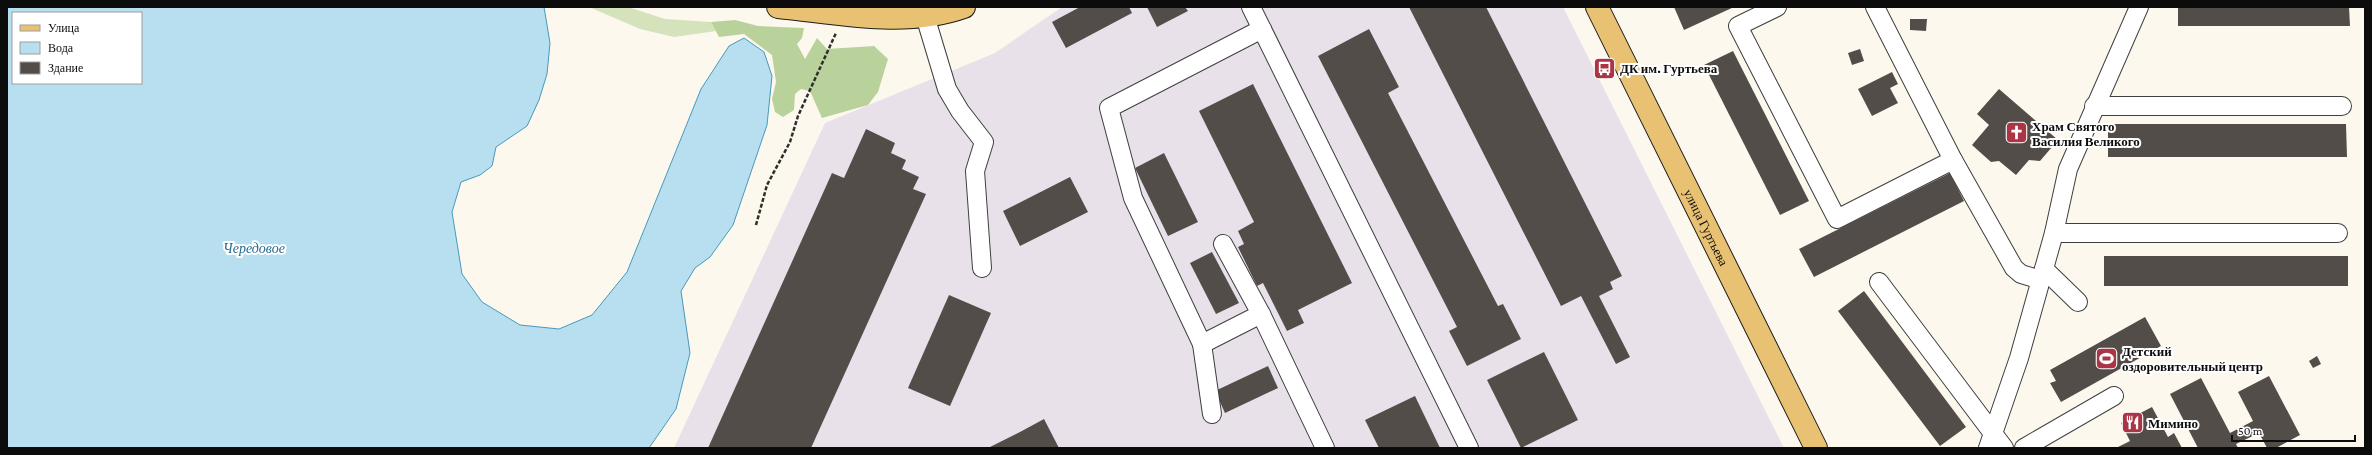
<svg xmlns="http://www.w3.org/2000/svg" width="2372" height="455" font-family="'Crimson Pro',serif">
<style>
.industrial{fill:#e8e1ea}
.green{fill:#d4e3bb}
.forest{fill:#b9d29c}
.water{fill:#b8dfef;stroke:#4799bd;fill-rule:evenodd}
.building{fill:#534d4a}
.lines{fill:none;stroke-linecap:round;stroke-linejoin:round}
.minor-casing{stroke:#3f3f3f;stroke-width:20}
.major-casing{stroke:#1d1d1d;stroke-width:24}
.path{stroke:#2e2e2e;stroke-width:2.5;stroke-dasharray:4 2;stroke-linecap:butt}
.minor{stroke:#fff;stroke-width:18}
.major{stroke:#e8c172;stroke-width:22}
.labels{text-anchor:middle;stroke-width:4;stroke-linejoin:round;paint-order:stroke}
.poi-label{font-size:13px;font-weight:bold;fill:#0c0c0c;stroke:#fff;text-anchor:start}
.street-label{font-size:13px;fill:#0c0c0c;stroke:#fff}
.water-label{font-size:14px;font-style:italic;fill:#246a8f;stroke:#fff}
</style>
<rect width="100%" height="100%" fill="#fdf8ed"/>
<!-- industrial -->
<path class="industrial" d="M 1062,7 L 1563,7 L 1784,448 L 674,448 L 825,123 L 995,53 Z"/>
<!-- green -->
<path class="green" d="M 589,7 L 628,7 L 665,19 L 711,22 L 716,31 L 674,37 L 640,29 Z"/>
<!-- forest -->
<path class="forest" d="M 735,20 L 758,26 L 804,28 L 802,38 L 797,44 L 805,59 L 817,38 L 827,49 L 874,46 L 888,59 L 878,92 L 868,105 L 822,118 L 810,91 L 801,89 L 795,94 L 794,110 L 783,117 L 775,112 L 772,99 L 776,82 L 772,55 L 744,34 L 719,37 L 711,22 Z"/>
<!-- water -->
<path class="water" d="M 7,7 L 544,7 L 550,43 L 547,74 L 539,100 L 527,126 L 496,147 L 492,166 L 480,175 L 461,182 L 452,212 L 462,274 L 482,302 L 520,325 L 559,329 L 592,315 L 627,272 L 701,89 L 729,46 L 744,38 L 764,52 L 772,76 L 767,125 L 733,225 L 710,257 L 695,268 L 681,291 L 690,353 L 676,409 L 649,448 L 7,448 ZM 13,13 L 141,13 L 141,83 L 13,83 Z"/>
<!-- building -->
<g class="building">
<path d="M 1080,7 L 1129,7 L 1132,13 L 1066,48 L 1052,22 Z"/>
<path d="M 1147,7 L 1185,7 L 1188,11 L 1157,27 Z"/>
<path d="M 1409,7 L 1486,7 L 1622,276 L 1610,282 L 1613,289 L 1599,296 L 1630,357 L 1616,364 L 1581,296 L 1561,306 Z"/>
<path d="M 1674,7 L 1734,7 L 1684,30 Z"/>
<path d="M 2178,7 L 2349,7 L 2350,26 L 2178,26 Z"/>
<path d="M 1910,19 L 1927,19 L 1926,31 L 1910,30 Z"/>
<path d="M 1369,29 L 1399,87 L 1388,93 L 1498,306 L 1503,304 L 1521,339 L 1467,366 L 1449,331 L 1457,327 L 1318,56 Z"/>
<path d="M 1860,49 L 1864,61 L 1852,65 L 1848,53 Z"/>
<path d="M 1733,51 L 1809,201 L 1780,215 L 1704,65 Z"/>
<path d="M 1892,72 L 1898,84 L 1890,88 L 1898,103 L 1872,116 L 1858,89 Z"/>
<path d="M 1253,84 L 1352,283 L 1298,310 L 1304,323 L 1287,331 L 1263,283 L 1257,286 L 1238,247 L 1244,244 L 1238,231 L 1254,222 L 1199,111 Z"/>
<path d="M 1999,89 L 2058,140 L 2040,161 L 2029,160 L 2016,175 L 1999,161 L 1991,162 L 1972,145 L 1989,125 L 1977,114 Z"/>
<path d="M 2108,124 L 2346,124 L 2347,157 L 2108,157 Z"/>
<path d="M 866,129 L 895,143 L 891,153 L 906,160 L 902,169 L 919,177 L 913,189 L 926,194 L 811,448 L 708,448 L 832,173 L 844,178 Z"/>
<path d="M 1164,153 L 1198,222 L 1168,236 L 1135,168 Z"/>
<path d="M 1950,173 L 1964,201 L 1814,277 L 1799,249 Z"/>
<path d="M 1070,177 L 1088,212 L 1020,246 L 1003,211 Z"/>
<path d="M 1212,252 L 1239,303 L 1216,314 L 1190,263 Z"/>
<rect x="2104" y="256" width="244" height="30"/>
<path d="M 1864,291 L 1966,427 L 1940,446 L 1838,311 Z"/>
<path d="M 949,295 L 991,313 L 950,406 L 908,388 Z"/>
<path d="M 2145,317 L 2161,346 L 2061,402 L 2050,383 L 2056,381 L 2050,370 Z"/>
<path d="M 1544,352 L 1578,420 L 1521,448 L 1487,380 Z"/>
<path d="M 2317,356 L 2321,364 L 2313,368 L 2309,361 Z"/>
<path d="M 1268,366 L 1278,388 L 1225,413 L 1215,391 Z"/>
<path d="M 2269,376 L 2300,435 L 2276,448 L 2267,448 L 2259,433 L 2236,444 L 2238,448 L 2198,448 L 2170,394 L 2201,378 L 2230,433 L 2253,421 L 2238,392 Z"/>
<path d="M 1415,396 L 1440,448 L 1379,448 L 1365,420 Z"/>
<path d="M 2152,407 L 2168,437 L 2174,433 L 2182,448 L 2116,448 L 2130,441 L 2121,423 Z"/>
<path d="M 1044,419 L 1059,448 L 988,448 L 1020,432 Z"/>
</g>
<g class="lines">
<defs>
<g id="minor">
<path d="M 1251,7 L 1469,448"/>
<path d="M 1777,7 L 1738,26 L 1837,219 L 1953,160"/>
<path d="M 1875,7 L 1953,160 L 2014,268 L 2021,274 L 2041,280"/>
<path d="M 925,16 L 947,89 L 960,111 L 984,142 L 975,171 L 982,268"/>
<path d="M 1262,29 L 1109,108 L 1133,198 L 1202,344 L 1261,314 L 1325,448"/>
<path d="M 2094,106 L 2342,106"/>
<path d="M 2054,233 L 2338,233"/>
<path d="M 1223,244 L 1261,314"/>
<path d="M 2044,269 L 2078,302"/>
<path d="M 1879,282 L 2004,448"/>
<path d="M 1202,344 L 1212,414"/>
<path d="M 1988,448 L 2019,358 L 2054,233 L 2068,169 L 2139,7"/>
<path d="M 2024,448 L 2114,396"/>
</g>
<g id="major">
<path d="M 778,7 C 839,13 905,28 964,7"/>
<path id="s1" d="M 1597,7 L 1816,448"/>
</g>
</defs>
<!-- minor casing -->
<use href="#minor" class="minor-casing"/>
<!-- major casing -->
<use href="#major" class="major-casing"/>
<!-- path -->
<path class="path" d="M 756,225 L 767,185 L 790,142 L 798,116 L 836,33"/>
<!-- minor -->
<use href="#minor" class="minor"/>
<!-- major -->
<use href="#major" class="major"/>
</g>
<!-- icons -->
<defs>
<symbol id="bus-square" viewBox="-11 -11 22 22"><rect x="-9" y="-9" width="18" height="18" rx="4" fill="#ac3545" stroke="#fff"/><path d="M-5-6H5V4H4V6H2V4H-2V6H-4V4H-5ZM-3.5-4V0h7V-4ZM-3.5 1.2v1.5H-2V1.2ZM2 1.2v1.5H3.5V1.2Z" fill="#fff"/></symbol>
<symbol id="church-square" viewBox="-11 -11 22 22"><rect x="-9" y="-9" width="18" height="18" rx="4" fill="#ac3545" stroke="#fff"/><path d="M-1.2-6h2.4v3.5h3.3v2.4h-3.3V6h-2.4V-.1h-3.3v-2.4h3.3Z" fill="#fff"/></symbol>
<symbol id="stadium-square" viewBox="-11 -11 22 22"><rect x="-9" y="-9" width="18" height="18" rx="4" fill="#ac3545" stroke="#fff"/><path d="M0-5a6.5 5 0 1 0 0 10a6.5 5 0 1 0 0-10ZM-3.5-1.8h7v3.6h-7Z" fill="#fff"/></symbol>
<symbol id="restaurant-square" viewBox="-11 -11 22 22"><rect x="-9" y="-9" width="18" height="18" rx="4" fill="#ac3545" stroke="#fff"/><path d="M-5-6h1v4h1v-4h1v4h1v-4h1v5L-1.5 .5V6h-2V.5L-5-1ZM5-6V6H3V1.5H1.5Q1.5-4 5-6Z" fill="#fff"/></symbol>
</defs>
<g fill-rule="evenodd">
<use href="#bus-square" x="1592" y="56" width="25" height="25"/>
<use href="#church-square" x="2004" y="120" width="25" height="25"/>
<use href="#stadium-square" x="2094" y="346" width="25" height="25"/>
<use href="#restaurant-square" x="2120" y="410" width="25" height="25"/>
</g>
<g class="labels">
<!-- poi labels -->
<g class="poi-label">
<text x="1620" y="73">ДК им. Гуртьева</text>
<text x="2032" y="131">Храм Святого<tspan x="2032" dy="15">Василия Великого</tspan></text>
<text x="2122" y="356">Детский<tspan x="2122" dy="15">оздоровительный центр</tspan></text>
<text x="2148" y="428">Мимино</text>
</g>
<!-- street labels -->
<g class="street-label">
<text dy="5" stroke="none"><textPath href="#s1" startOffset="246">улица Гуртьева</textPath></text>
</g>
<!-- water labels -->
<g class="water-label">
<text x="254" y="253">Чередовое</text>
</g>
</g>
<!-- border -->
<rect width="2372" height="455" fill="none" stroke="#0c0c0c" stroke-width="16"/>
<!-- legend -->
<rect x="12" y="12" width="130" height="72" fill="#ffffff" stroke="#9e9e9e"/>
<rect x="20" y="25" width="20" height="6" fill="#e8c172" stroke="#9e9e9e"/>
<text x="48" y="32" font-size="12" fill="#0c0c0c">Улица</text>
<rect x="20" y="42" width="20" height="12" fill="#b8dfef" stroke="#9e9e9e"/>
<text x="48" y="52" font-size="12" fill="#0c0c0c">Вода</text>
<rect x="20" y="62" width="20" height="12" fill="#534d4a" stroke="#9e9e9e"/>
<text x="48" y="72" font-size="12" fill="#0c0c0c">Здание</text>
<!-- scale -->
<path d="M2232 435v6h123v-6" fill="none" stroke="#0c0c0c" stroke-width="2"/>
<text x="2238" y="435" font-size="12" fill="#0c0c0c" stroke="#ffffff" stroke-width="3" paint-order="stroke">50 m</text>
</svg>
